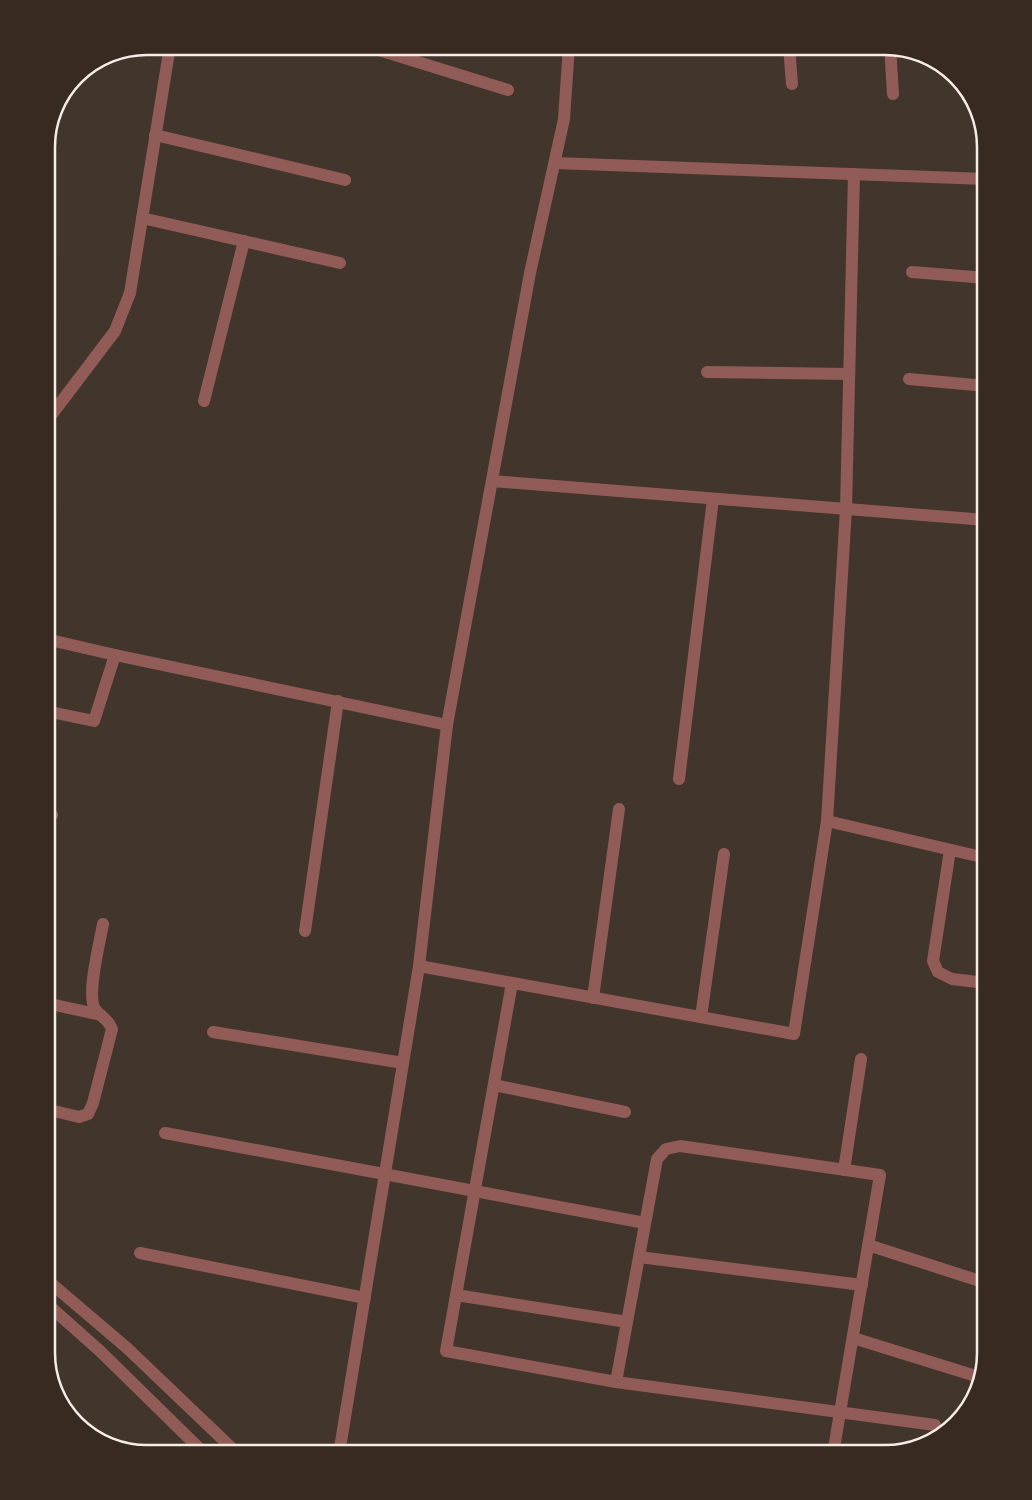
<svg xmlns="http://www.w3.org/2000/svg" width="1032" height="1500" font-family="'Archivo Narrow',sans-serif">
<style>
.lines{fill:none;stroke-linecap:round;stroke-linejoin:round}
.minor{stroke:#915c58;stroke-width:12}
.rim{fill:none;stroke:#f6ede7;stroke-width:2.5}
</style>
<rect width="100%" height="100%" fill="#42352b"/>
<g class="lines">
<!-- minor -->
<g class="minor">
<path d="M 366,46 L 508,90"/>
<path d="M 789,46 L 792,84"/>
<path d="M 890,46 L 893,94"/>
<path d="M 155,135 L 345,180"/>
<path d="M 555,163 L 986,179"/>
<path d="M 854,174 L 846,509 L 827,821 L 986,858"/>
<path d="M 142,218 L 340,263"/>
<path d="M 912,272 L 986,278"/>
<path d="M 707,372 L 849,374"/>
<path d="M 909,379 L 986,386"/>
<path d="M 204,401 L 244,241"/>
<path d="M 46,422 L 115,331 L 130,293 L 170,46"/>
<path d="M 492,481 L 986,520"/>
<path d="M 46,639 L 115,655 L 447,725"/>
<path d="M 46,711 L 94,721 L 115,655"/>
<path d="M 679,779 L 713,499"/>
<path d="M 46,813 L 52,815"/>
<path d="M 950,850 L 933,961 L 938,972 L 952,979 L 986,983"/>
<path d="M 305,931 L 338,701"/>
<path d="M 419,966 L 794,1034 L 827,821"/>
<path d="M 512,983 L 446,1351 L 616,1382 L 935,1425"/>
<path d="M 593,998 L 619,809"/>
<path d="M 46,1003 L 101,1015"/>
<path d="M 701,1017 L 724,854"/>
<path d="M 213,1032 L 403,1063"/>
<path d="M 494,1085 L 625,1112"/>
<path d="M 46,1109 L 79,1117 L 88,1114 L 93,1103 L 112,1029 C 108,1018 101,1018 95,1009 C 86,995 100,942 103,924"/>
<path d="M 165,1133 L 645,1223"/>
<path d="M 844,1170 L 861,1059"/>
<path d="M 868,1245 L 986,1283"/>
<path d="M 140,1253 L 365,1298"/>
<path d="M 639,1257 L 862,1285"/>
<path d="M 46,1279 L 127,1348 L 238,1454"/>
<path d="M 456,1295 L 627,1322"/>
<path d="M 46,1303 L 100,1351 L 205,1454"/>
<path d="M 853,1338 L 979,1377"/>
<path d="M 616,1382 L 657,1159 L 666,1149 L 680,1146 L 880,1175 L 833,1454"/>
<path d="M 339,1454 L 419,966 L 447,725 L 530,273 L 564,119 L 569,46"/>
</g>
</g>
<!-- crop -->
<path d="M0 0H1032V1500H0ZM147 55H885A92 92 0 0 1 977 147V1353A92 92 0 0 1 885 1445H147A92 92 0 0 1 55 1353V147A92 92 0 0 1 147 55Z" fill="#382a21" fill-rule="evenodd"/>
<path class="rim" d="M147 55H885A92 92 0 0 1 977 147V1353A92 92 0 0 1 885 1445H147A92 92 0 0 1 55 1353V147A92 92 0 0 1 147 55Z"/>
</svg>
